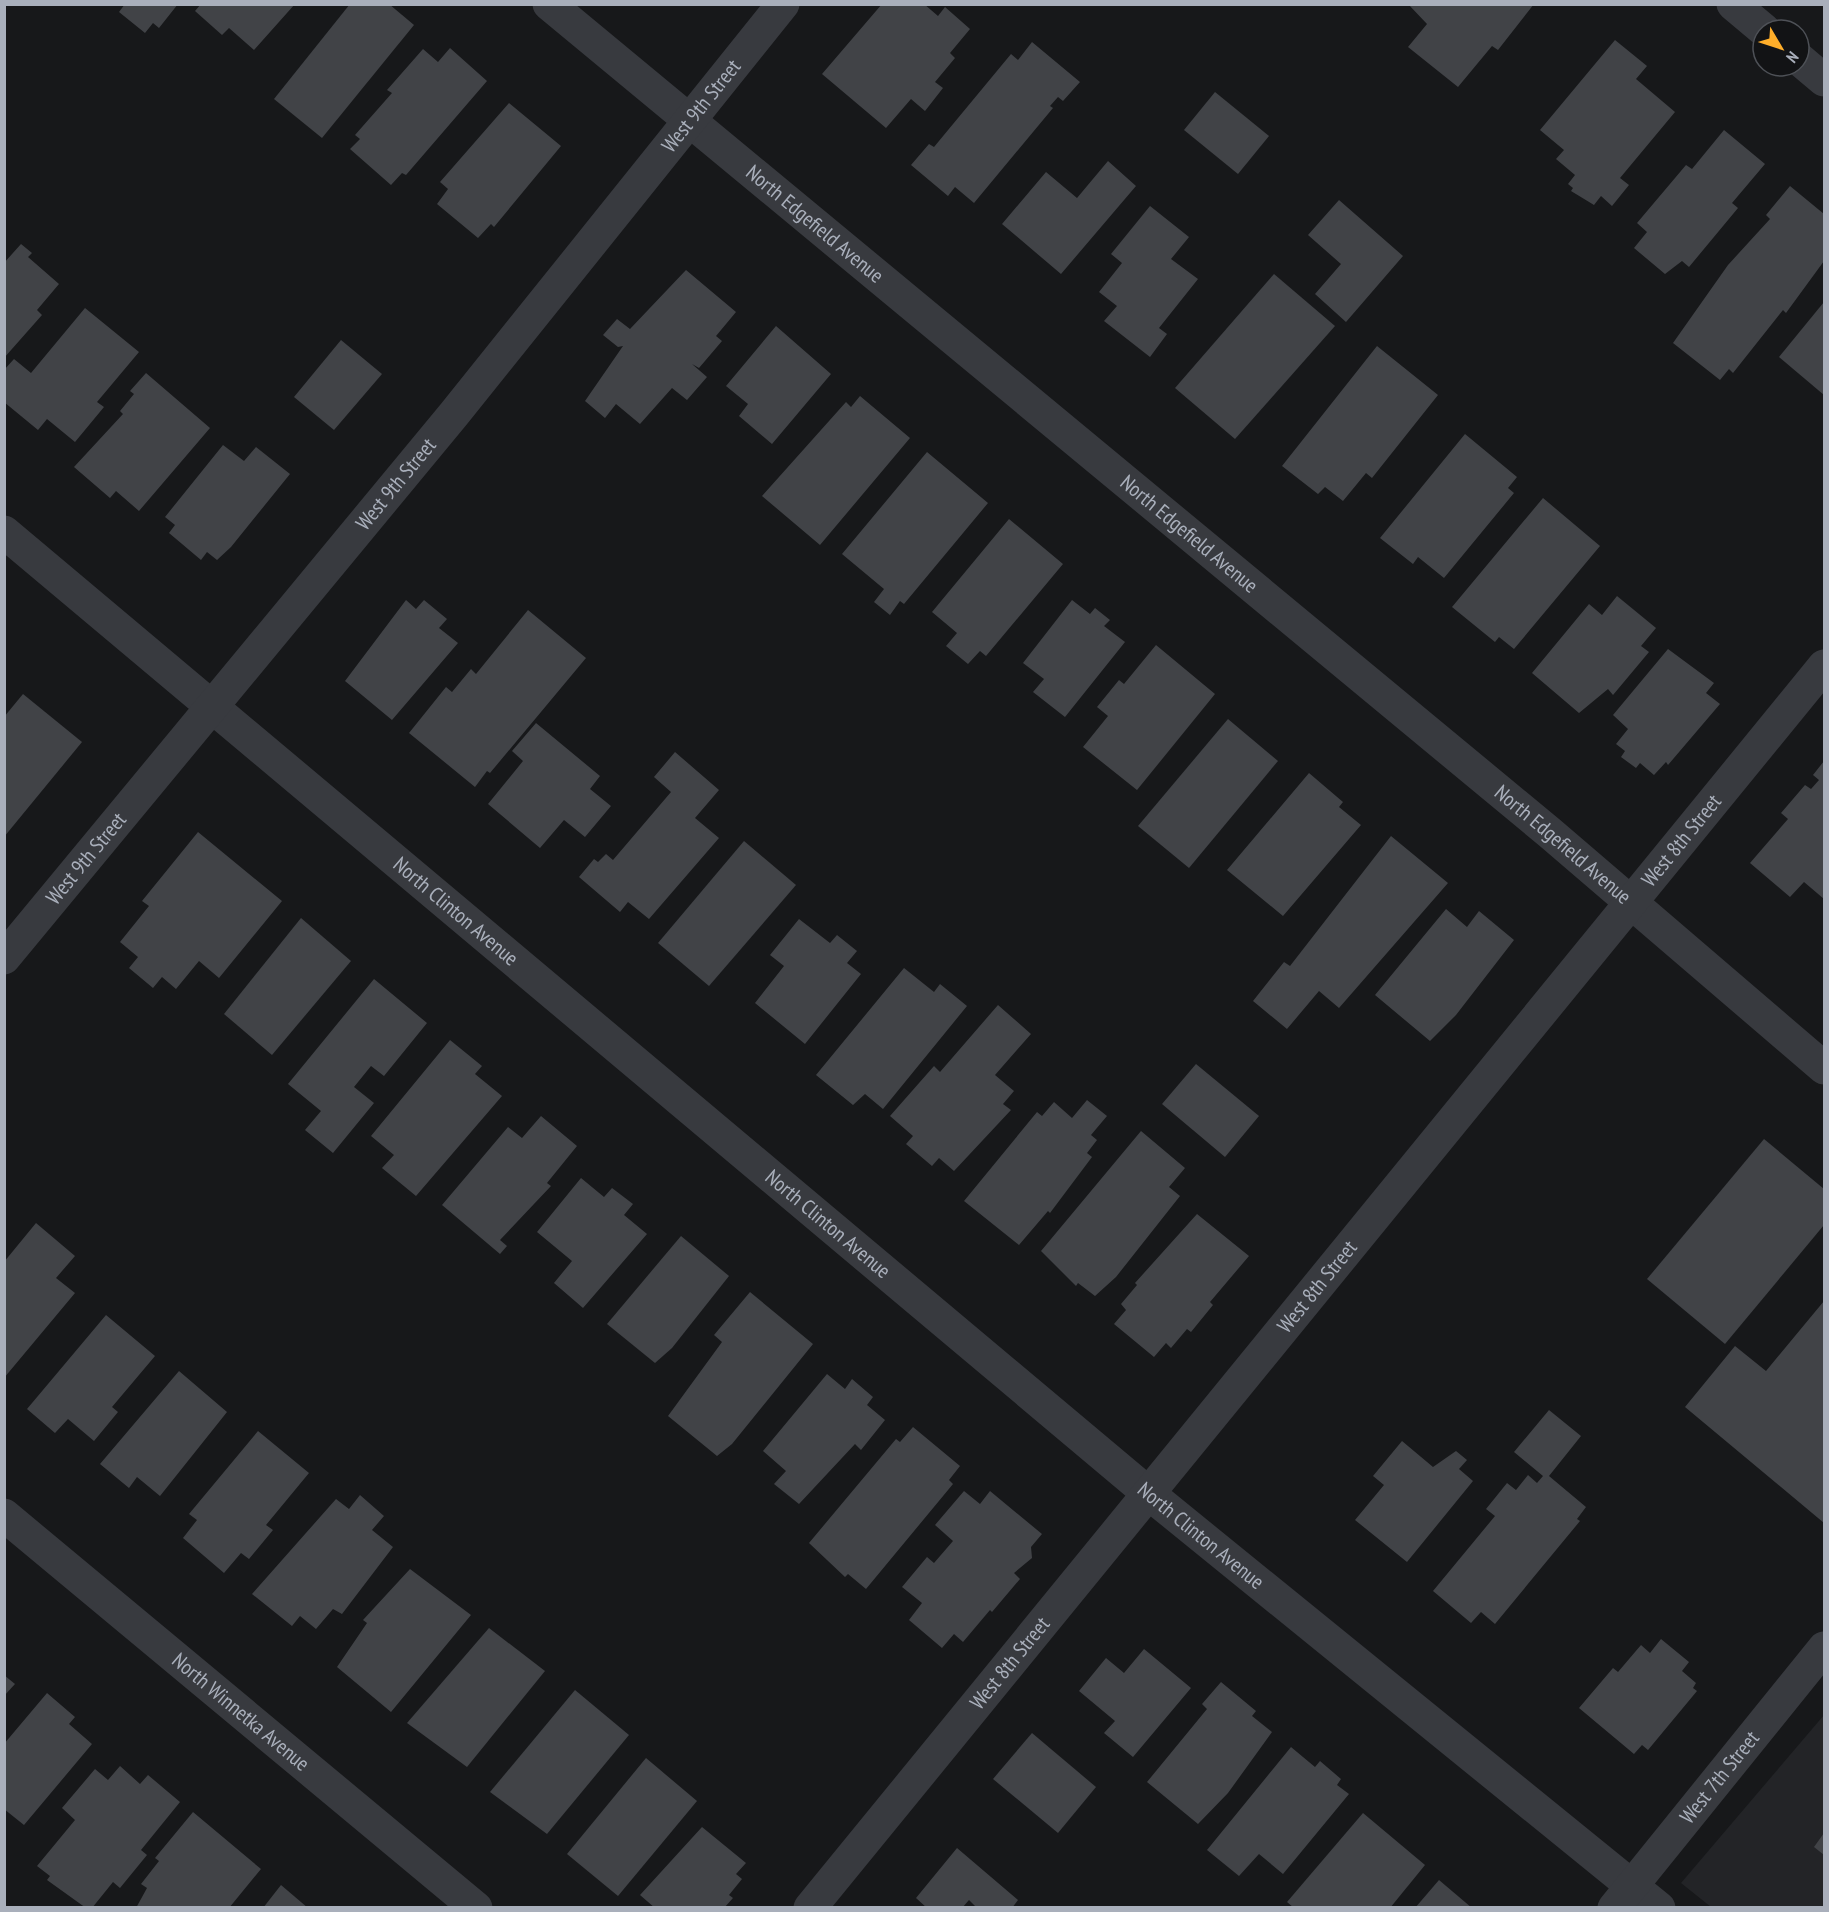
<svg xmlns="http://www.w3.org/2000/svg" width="1829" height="1912" font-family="'PT Sans Narrow',sans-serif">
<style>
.built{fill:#232427}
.building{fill:#414347}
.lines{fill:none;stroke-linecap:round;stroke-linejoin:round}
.minor{stroke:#383a3f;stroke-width:33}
.tertiary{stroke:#383a3f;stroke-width:33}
.labels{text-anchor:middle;stroke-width:4.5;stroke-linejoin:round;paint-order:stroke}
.street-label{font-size:21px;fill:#a9afbb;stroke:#121315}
</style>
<rect width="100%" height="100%" fill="#17181a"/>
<!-- built -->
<path class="built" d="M 1824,1715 L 1824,1907 L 1711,1907 L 1681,1883 Z"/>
<!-- building -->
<g class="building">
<path d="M 125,4 L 178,4 L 159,28 L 153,23 L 145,33 L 119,12 Z"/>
<path d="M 201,4 L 295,4 L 254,50 L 229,28 L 222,35 L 195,11 Z"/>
<path d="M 350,4 L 389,4 L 414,25 L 322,138 L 274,99 Z"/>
<path d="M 882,4 L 924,4 L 938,16 L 945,7 L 970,29 L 950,53 L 955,58 L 935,82 L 943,88 L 925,111 L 911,99 L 886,128 L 822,74 Z"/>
<path d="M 1408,4 L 1534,4 L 1498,50 L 1492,46 L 1458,87 L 1408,47 L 1427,24 Z"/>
<path d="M 1615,40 L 1647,66 L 1636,79 L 1675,112 L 1620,178 L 1629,185 L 1612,206 L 1601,196 L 1594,205 L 1571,191 L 1573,188 L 1568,184 L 1575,175 L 1556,159 L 1564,150 L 1540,130 Z"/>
<path d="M 1032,42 L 1080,82 L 1063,101 L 1058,97 L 1050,106 L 1053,108 L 974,203 L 955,187 L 948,196 L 911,165 L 929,144 L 934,147 L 1011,54 L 1018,60 Z"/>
<path d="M 450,48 L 487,81 L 406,175 L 402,173 L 391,185 L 350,149 L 360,139 L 355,135 L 392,93 L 387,90 L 423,49 L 438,62 Z"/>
<path d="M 1215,92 L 1269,136 L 1238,174 L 1184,130 Z"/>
<path d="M 509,103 L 561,146 L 494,227 L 491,224 L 478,238 L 437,204 L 448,189 L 440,182 Z"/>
<path d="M 1724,130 L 1765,164 L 1732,203 L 1738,208 L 1689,267 L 1682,261 L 1665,274 L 1634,248 L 1647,232 L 1637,223 L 1686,165 L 1692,169 Z"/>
<path d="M 1108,161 L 1136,186 L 1061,274 L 1002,224 L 1046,172 L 1077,198 Z"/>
<path d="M 1790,186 L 1824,214 L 1824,261 L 1786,313 L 1783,310 L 1733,373 L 1729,369 L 1720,380 L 1673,343 L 1728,265 L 1770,219 L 1766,215 Z"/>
<path d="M 1339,200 L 1403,256 L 1346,322 L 1315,294 L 1341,264 L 1308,235 Z"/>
<path d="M 1150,206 L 1189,237 L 1171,259 L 1198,279 L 1159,328 L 1167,334 L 1150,357 L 1104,321 L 1117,306 L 1099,292 L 1122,263 L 1111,254 Z"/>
<path d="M 21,244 L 32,253 L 28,257 L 59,284 L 37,310 L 42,315 L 4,358 L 4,263 Z"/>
<path d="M 686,270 L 736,312 L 716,336 L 722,341 L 699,368 L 692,364 L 707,377 L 687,400 L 672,388 L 640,424 L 616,404 L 605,418 L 585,401 L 623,346 L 618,347 L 603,335 L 617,319 L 630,329 Z"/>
<path d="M 1274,274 L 1335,326 L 1235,439 L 1175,388 Z"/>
<path d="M 1824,302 L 1824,395 L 1779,357 Z"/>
<path d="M 85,308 L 139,352 L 97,402 L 104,407 L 75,442 L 47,419 L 38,430 L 4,402 L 4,370 L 14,359 L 31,373 Z"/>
<path d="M 776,326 L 831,374 L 772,444 L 739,416 L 748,404 L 726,386 Z"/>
<path d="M 341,340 L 382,374 L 334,430 L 294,397 Z"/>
<path d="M 1377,346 L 1438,395 L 1372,478 L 1366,473 L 1343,501 L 1325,487 L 1318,494 L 1282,466 Z"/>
<path d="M 146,373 L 210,428 L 139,511 L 116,491 L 110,498 L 74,467 L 123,414 L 120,411 L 134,394 L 130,391 Z"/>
<path d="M 860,396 L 910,438 L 820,545 L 762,496 L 846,402 L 851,407 Z"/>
<path d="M 1465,434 L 1517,477 L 1508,488 L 1514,493 L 1444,578 L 1418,557 L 1413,564 L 1380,538 Z"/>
<path d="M 223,445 L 244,461 L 256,447 L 290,474 L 231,547 L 217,560 L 207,552 L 201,560 L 169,533 L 175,525 L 165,517 Z"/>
<path d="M 927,452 L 988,503 L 904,604 L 900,601 L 890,615 L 874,602 L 884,589 L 842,554 Z"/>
<path d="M 1543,498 L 1600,546 L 1514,649 L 1499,637 L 1495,642 L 1452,607 Z"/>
<path d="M 1009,519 L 1063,564 L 986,656 L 980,651 L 968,664 L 946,646 L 957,633 L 932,612 Z"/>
<path d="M 1617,596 L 1656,628 L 1641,646 L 1649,652 L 1613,695 L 1608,689 L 1579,713 L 1532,673 L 1589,604 L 1602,615 Z"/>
<path d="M 406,600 L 416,609 L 424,600 L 447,619 L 439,628 L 458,643 L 392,720 L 345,681 Z"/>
<path d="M 1072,600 L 1090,614 L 1095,608 L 1110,620 L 1104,626 L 1125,642 L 1065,717 L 1033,692 L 1044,679 L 1023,663 Z"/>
<path d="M 528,610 L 586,658 L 490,773 L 487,771 L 475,787 L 409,733 L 446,687 L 452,692 L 471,669 L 476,674 Z"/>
<path d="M 1156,645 L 1215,694 L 1137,790 L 1083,747 L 1108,716 L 1097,707 L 1119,680 L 1124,684 Z"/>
<path d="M 1668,649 L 1714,683 L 1706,693 L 1720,704 L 1668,765 L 1666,762 L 1654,775 L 1640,763 L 1636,768 L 1621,757 L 1625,751 L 1616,744 L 1628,729 L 1613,715 Z"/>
<path d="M 23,694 L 82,742 L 4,837 L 4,717 Z"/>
<path d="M 1228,719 L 1278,761 L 1189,868 L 1138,826 Z"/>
<path d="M 536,723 L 600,776 L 590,789 L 611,806 L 585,837 L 564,820 L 540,848 L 488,804 L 523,761 L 512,751 Z"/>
<path d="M 675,752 L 719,790 L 695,818 L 719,838 L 649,919 L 628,902 L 620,912 L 579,877 L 594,859 L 598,862 L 606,854 L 613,860 L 671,792 L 654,777 Z"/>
<path d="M 1824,761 L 1824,899 L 1804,882 L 1790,897 L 1750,863 L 1788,819 L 1781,813 L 1805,785 L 1811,789 L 1819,780 L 1813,775 Z"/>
<path d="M 1309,773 L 1343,802 L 1339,807 L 1361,825 L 1283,916 L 1227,870 Z"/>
<path d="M 198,832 L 282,901 L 219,978 L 199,961 L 176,989 L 162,977 L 153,988 L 129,968 L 138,957 L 120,942 L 149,906 L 142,901 Z"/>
<path d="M 1391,836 L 1448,883 L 1339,1008 L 1319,991 L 1287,1029 L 1253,1001 L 1284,962 L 1290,966 Z"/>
<path d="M 744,841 L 796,885 L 709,986 L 658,943 Z"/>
<path d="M 1446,909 L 1467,927 L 1479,911 L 1514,940 L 1456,1015 L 1430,1041 L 1375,995 Z"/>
<path d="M 301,918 L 351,961 L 272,1055 L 224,1014 Z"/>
<path d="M 799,919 L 830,943 L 837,935 L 857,951 L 847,963 L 861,974 L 805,1044 L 755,1003 L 784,966 L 770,955 Z"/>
<path d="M 904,968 L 934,992 L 940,984 L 967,1006 L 883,1109 L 865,1094 L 853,1105 L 816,1075 Z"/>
<path d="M 374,979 L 427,1023 L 384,1076 L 371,1066 L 354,1087 L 374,1103 L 333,1153 L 305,1130 L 321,1111 L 288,1084 Z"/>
<path d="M 998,1005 L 1031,1034 L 995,1075 L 1014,1091 L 1003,1104 L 1011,1110 L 954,1171 L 939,1158 L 932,1166 L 906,1144 L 913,1136 L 890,1116 L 934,1066 L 940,1072 Z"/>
<path d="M 450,1040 L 482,1066 L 475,1074 L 502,1096 L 416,1196 L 382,1168 L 394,1155 L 371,1136 Z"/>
<path d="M 1196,1064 L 1259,1116 L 1225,1157 L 1162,1104 Z"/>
<path d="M 1087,1100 L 1107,1116 L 1091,1135 L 1097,1140 L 1087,1153 L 1092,1157 L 1050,1213 L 1048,1211 L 1019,1245 L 964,1201 L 1037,1112 L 1042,1116 L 1054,1102 L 1072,1118 Z"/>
<path d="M 541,1116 L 577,1146 L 547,1183 L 551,1186 L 500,1240 L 507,1246 L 500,1254 L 442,1205 L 508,1127 L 522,1138 Z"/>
<path d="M 1141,1131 L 1185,1168 L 1169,1187 L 1180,1196 L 1116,1277 L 1095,1296 L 1078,1283 L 1076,1286 L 1041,1251 Z"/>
<path d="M 1764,1139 L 1824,1189 L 1824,1225 L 1725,1344 L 1647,1279 Z"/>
<path d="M 581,1178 L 604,1197 L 612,1188 L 633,1204 L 624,1215 L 647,1234 L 583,1308 L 554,1283 L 572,1261 L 537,1232 Z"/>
<path d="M 1197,1214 L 1249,1256 L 1210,1302 L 1213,1305 L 1191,1332 L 1187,1329 L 1171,1348 L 1166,1343 L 1154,1357 L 1114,1324 L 1126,1310 L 1121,1304 L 1137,1285 L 1135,1283 Z"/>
<path d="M 36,1223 L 75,1256 L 56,1278 L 75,1293 L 4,1378 L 4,1262 Z"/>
<path d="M 681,1236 L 729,1276 L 672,1348 L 655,1363 L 607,1324 Z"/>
<path d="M 750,1292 L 813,1344 L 732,1444 L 717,1456 L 668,1416 L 722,1342 L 714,1335 Z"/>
<path d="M 1824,1301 L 1824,1523 L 1685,1407 L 1735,1346 L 1766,1371 Z"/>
<path d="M 106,1315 L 155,1356 L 112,1407 L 118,1412 L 94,1441 L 68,1419 L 55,1433 L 27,1409 Z"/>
<path d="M 179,1371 L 227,1412 L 160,1496 L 137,1477 L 129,1488 L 100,1464 Z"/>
<path d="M 827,1374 L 845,1389 L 852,1379 L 873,1397 L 867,1405 L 885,1420 L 861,1450 L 855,1444 L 799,1504 L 774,1484 L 786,1471 L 763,1451 Z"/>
<path d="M 1549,1410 L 1581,1436 L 1549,1476 L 1586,1507 L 1577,1519 L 1580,1521 L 1495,1624 L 1481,1612 L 1471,1623 L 1433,1591 L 1495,1516 L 1486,1509 L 1507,1483 L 1516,1490 L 1528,1475 L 1537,1483 L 1543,1476 L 1514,1452 Z"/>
<path d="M 913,1427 L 960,1466 L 949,1480 L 953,1484 L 866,1589 L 848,1574 L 845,1577 L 809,1543 L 896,1439 L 900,1442 Z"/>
<path d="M 258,1431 L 309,1473 L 266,1525 L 273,1530 L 249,1559 L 241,1553 L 224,1573 L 183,1538 L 197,1520 L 189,1514 Z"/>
<path d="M 1402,1441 L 1433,1467 L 1456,1451 L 1467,1460 L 1459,1469 L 1473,1481 L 1407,1562 L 1355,1520 L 1384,1485 L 1373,1476 Z"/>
<path d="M 964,1491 L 980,1504 L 990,1491 L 1042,1534 L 1031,1547 L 1032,1558 L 1014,1573 L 1020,1579 L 992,1612 L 990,1610 L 963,1642 L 954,1634 L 942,1648 L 909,1620 L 922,1603 L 902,1587 L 927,1557 L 934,1563 L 953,1541 L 935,1525 Z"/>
<path d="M 360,1495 L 384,1516 L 372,1530 L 393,1547 L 342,1614 L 333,1609 L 316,1629 L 300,1616 L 292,1626 L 252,1594 L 336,1499 L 349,1509 Z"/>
<path d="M 410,1569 L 471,1615 L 391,1712 L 337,1667 L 367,1623 L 363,1620 Z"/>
<path d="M 489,1628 L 545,1671 L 467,1767 L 407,1723 Z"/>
<path d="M 1661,1639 L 1689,1662 L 1682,1671 L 1696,1683 L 1693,1688 L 1697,1691 L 1648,1750 L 1642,1745 L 1634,1754 L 1579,1708 L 1613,1668 L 1618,1672 L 1641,1645 L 1650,1653 Z"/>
<path d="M 1144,1649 L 1191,1688 L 1133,1757 L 1104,1733 L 1115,1721 L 1079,1691 L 1106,1658 L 1124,1673 Z"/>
<path d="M 4,1675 L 15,1684 L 4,1696 Z"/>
<path d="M 1221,1682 L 1256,1711 L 1252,1716 L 1272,1732 L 1228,1793 L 1198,1824 L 1147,1782 L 1207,1709 L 1202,1704 Z"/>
<path d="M 575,1690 L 629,1735 L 547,1834 L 490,1792 Z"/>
<path d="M 47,1693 L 75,1717 L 69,1724 L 92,1744 L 24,1825 L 4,1809 L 4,1744 Z"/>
<path d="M 1032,1733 L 1096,1787 L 1058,1833 L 993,1779 Z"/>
<path d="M 1291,1747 L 1315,1767 L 1320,1761 L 1341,1779 L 1337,1785 L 1349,1794 L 1283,1874 L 1259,1854 L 1239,1876 L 1207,1850 Z"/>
<path d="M 646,1758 L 697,1801 L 618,1896 L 567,1854 Z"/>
<path d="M 120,1766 L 140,1784 L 148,1775 L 180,1802 L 141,1850 L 147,1855 L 120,1888 L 113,1882 L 92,1908 L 86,1908 L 47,1880 L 50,1876 L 37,1866 L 75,1820 L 62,1808 L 95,1769 L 108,1780 Z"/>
<path d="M 193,1812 L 261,1869 L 229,1908 L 136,1908 L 147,1888 L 141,1884 L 159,1861 L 155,1858 Z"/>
<path d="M 1363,1813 L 1425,1865 L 1390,1908 L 1294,1908 L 1287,1902 Z"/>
<path d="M 702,1827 L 746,1863 L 736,1874 L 742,1879 L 729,1895 L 733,1898 L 724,1908 L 655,1908 L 640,1895 Z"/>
<path d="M 1824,1833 L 1824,1855 L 1814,1847 Z"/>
<path d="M 957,1848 L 1018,1900 L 1012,1908 L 977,1908 L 969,1900 L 962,1908 L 927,1908 L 916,1898 Z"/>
<path d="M 1439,1880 L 1472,1908 L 1415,1908 Z"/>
<path d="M 281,1885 L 308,1908 L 263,1908 Z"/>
</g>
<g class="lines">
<!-- minor -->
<g class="minor">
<path id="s1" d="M 549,4 L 1550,833 L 1824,1068"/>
<path d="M 1733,4 L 1764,30"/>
<path d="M 1799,59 L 1824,80"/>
<path id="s2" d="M 4,532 L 1148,1493 L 1659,1908"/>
<path id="s3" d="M 4,958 L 454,414 L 783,4"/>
<path id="s4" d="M 4,1515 L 476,1908"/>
<path id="s5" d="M 810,1908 L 1824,666"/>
</g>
<!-- tertiary -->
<path class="tertiary" id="s6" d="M 1614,1908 L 1824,1648"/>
</g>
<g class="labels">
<!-- street labels -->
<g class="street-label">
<text dy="7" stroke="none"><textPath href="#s3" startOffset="1101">West 9th Street</textPath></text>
<text dy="7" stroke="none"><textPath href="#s1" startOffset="345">North Edgefield Avenue</textPath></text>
<text dy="7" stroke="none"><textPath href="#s3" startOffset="615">West 9th Street</textPath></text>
<text dy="7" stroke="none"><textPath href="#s1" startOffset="831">North Edgefield Avenue</textPath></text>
<text dy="7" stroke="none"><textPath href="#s5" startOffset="1378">West 8th Street</textPath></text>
<text dy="7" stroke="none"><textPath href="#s1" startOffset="1317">North Edgefield Avenue</textPath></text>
<text dy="7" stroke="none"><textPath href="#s3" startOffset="129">West 9th Street</textPath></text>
<text dy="7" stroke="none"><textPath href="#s2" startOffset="590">North Clinton Avenue</textPath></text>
<text dy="7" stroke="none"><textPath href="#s2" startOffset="1076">North Clinton Avenue</textPath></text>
<text dy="7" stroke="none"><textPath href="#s5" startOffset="802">West 8th Street</textPath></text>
<text dy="7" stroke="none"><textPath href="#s2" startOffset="1562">North Clinton Avenue</textPath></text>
<text dy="7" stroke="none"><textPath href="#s5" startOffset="316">West 8th Street</textPath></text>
<text dy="7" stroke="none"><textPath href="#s4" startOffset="308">North Winnetka Avenue</textPath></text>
<text dy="7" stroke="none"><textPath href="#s6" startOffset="168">West 7th Street</textPath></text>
</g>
</g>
<!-- border -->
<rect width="1829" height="1912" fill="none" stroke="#a9afbb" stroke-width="12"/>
<!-- north arrow -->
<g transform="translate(1781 48) rotate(129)"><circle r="28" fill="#121315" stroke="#4e5157" stroke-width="1.5"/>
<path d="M0-4.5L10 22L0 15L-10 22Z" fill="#ffae2a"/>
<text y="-9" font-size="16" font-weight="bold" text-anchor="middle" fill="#a9afbb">N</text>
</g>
</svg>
